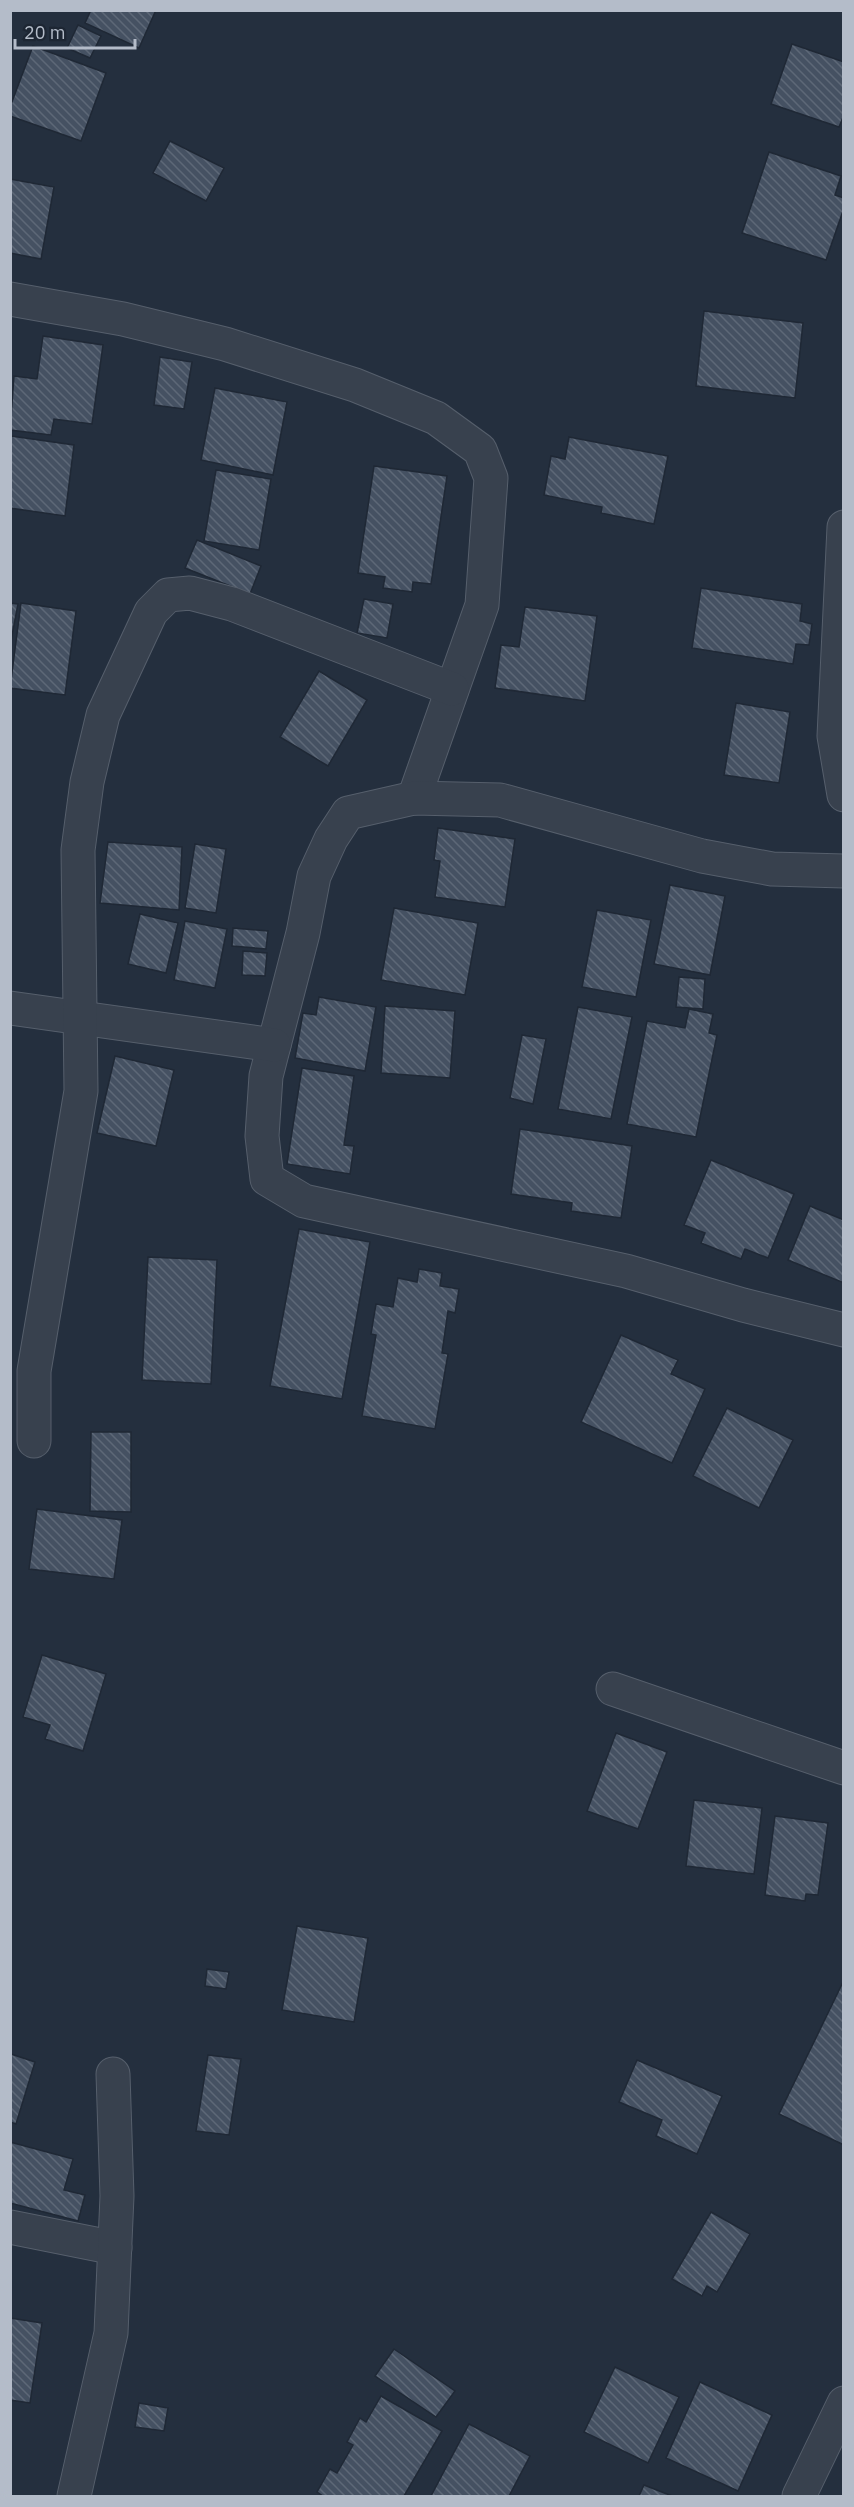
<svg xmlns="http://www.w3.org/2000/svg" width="854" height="2507" font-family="'IBM Plex Sans',sans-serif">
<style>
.building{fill:url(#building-back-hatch);stroke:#1f2835;stroke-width:1.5}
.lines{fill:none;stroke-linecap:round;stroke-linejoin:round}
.minor-casing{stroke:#565f6c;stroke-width:35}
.minor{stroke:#38414e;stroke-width:33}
</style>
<defs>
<pattern id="building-back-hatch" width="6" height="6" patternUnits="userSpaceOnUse" patternTransform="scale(1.5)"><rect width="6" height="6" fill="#455162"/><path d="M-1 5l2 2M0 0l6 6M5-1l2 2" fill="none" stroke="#5d6877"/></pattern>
</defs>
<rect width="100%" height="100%" fill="#242f3e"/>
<!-- building -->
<g class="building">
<path d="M 91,10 L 156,10 L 139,48 L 85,23 Z"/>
<path d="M 78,25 L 101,36 L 90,58 L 67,48 Z"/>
<path d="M 792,44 L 844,62 L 844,115 L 839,127 L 771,104 Z"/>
<path d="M 33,46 L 106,73 L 81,141 L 10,116 L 10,107 Z"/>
<path d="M 170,141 L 224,168 L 206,201 L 153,173 Z"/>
<path d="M 769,152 L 841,176 L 835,195 L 844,198 L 844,208 L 826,260 L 742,233 Z"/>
<path d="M 10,179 L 54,187 L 41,259 L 10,253 Z"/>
<path d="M 704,311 L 803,323 L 795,398 L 696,386 Z"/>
<path d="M 43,336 L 103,345 L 92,424 L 54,419 L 51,435 L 10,430 L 14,376 L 37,379 Z"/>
<path d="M 160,357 L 192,362 L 184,409 L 154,405 Z"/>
<path d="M 215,388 L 287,402 L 273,475 L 201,460 Z"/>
<path d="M 11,436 L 74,445 L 65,516 L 10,508 Z"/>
<path d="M 569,437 L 668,456 L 654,524 L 601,513 L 602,507 L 544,495 L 551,456 L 565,459 Z"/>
<path d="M 374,466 L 447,476 L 431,584 L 413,582 L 412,592 L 383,588 L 385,577 L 358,573 Z"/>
<path d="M 216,470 L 271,479 L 259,550 L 204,541 Z"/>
<path d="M 197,540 L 261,566 L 250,594 L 185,568 Z"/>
<path d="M 701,588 L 802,604 L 800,621 L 812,624 L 809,645 L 796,644 L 793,664 L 692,648 Z"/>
<path d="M 364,599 L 393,604 L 387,638 L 357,633 Z"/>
<path d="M 10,603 L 18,604 L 10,646 Z"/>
<path d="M 21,603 L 76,611 L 65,695 L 10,688 Z"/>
<path d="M 525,607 L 597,616 L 585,701 L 495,688 L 501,645 L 519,647 Z"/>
<path d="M 319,671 L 367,700 L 328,766 L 280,737 Z"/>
<path d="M 736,703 L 790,712 L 779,783 L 724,775 Z"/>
<path d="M 438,828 L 515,839 L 505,907 L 435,897 L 440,861 L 434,860 Z"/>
<path d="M 108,842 L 182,847 L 179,910 L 100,903 Z"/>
<path d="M 195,844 L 226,849 L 216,913 L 185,908 Z"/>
<path d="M 670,885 L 725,896 L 710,975 L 654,964 Z"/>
<path d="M 394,908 L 478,923 L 465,995 L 381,980 Z"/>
<path d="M 597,910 L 651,920 L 636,997 L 582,987 Z"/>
<path d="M 140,914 L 178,923 L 166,973 L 128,964 Z"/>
<path d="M 185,921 L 227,929 L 215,988 L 174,980 Z"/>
<path d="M 233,928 L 268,931 L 266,949 L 232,946 Z"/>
<path d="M 243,951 L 267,953 L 265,976 L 242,975 Z"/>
<path d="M 679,977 L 705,979 L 703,1009 L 676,1007 Z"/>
<path d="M 319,997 L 376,1007 L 365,1071 L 295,1058 L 303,1013 L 316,1015 Z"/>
<path d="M 385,1006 L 455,1011 L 450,1078 L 381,1073 Z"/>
<path d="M 578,1007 L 632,1017 L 611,1119 L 558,1109 Z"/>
<path d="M 689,1009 L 713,1014 L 709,1033 L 717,1035 L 696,1137 L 627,1124 L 647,1021 L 685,1028 Z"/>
<path d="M 522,1035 L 546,1039 L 533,1104 L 510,1098 Z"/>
<path d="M 115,1056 L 174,1070 L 156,1146 L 97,1133 Z"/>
<path d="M 302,1068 L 354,1076 L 344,1145 L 354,1146 L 350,1174 L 287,1164 Z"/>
<path d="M 520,1129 L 632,1146 L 621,1218 L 571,1211 L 572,1203 L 511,1194 Z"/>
<path d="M 711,1160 L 794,1194 L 768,1258 L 745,1249 L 741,1259 L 701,1243 L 705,1233 L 684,1225 Z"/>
<path d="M 810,1206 L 844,1220 L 844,1283 L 788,1260 Z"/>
<path d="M 299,1229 L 370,1242 L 342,1399 L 270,1386 Z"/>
<path d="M 148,1257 L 217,1260 L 211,1384 L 142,1380 Z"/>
<path d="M 419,1269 L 442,1273 L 440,1286 L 459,1289 L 455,1313 L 448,1311 L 442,1353 L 448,1354 L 435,1429 L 362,1416 L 376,1335 L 371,1334 L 376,1304 L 393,1307 L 398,1278 L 417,1282 Z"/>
<path d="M 621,1335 L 678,1360 L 671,1374 L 705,1389 L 672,1463 L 581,1422 Z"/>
<path d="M 727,1408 L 793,1440 L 759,1508 L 693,1476 Z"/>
<path d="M 91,1432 L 131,1432 L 131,1512 L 90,1511 Z"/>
<path d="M 37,1509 L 122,1520 L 114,1579 L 29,1569 Z"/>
<path d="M 42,1655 L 106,1674 L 83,1751 L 45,1739 L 50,1725 L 23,1717 Z"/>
<path d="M 616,1733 L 667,1752 L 638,1829 L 587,1811 Z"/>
<path d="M 694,1800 L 762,1808 L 754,1874 L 686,1866 Z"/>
<path d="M 775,1816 L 828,1823 L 818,1895 L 806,1894 L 805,1901 L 765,1895 Z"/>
<path d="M 297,1926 L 368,1938 L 354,2022 L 282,2010 Z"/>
<path d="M 207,1969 L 229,1972 L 226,1989 L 205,1986 Z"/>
<path d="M 844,1980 L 844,2145 L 779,2114 Z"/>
<path d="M 11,2054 L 35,2062 L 16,2124 L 10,2122 Z"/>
<path d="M 208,2055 L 241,2059 L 229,2135 L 196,2131 Z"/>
<path d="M 637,2060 L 722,2096 L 697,2154 L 656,2136 L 662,2120 L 619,2102 Z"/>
<path d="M 10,2142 L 73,2159 L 64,2190 L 85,2195 L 78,2221 L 10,2203 Z"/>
<path d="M 711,2212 L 750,2234 L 717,2292 L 707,2286 L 702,2296 L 672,2279 Z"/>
<path d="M 10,2318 L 42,2323 L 30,2403 L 10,2400 Z"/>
<path d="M 394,2349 L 455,2391 L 436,2417 L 375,2376 Z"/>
<path d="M 615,2367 L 679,2397 L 648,2463 L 584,2432 Z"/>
<path d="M 700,2382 L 772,2415 L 738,2491 L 666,2458 Z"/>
<path d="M 381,2396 L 442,2431 L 404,2496 L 323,2496 L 317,2492 L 330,2469 L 337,2473 L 353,2445 L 347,2442 L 360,2418 L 366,2422 Z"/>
<path d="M 139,2403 L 168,2408 L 164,2431 L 135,2427 Z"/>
<path d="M 469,2424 L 530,2456 L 509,2496 L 431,2496 Z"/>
<path d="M 644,2485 L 672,2496 L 639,2496 Z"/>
</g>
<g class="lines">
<defs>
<g id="minor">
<path d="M 10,299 L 123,319 L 225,344 L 355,385 L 436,418 L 480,450 L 491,478 L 482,605 L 414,798"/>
<path d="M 844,527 L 834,736 L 844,795"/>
<path d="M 844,871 L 772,869 L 702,856 L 500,800 L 414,798 L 348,813 L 331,839 L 314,876 L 303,933 L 266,1076 L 262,1136 L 267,1179 L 304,1201 L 626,1271 L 743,1305 L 844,1330"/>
<path d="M 10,1008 L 274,1045"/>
<path d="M 34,1441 L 34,1371 L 81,1091 L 78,850 L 87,782 L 103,715 L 151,612 L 168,595 L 190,593 L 232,604 L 452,689"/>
<path d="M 613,1689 L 844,1768"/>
<path d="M 10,2227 L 115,2248"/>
<path d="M 74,2496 L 111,2333 L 117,2196 L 113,2074"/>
<path d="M 799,2496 L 844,2403"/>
</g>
</defs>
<!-- minor casing -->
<use href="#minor" class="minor-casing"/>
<!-- minor -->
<use href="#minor" class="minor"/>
</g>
<!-- border -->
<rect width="854" height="2507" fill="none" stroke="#b4bcc9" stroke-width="24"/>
<!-- scale -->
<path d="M15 39v9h120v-9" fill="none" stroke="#b4bcc9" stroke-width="3"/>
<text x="24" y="39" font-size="18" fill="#b4bcc9" stroke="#1d2633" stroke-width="4.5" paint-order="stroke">20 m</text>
</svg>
